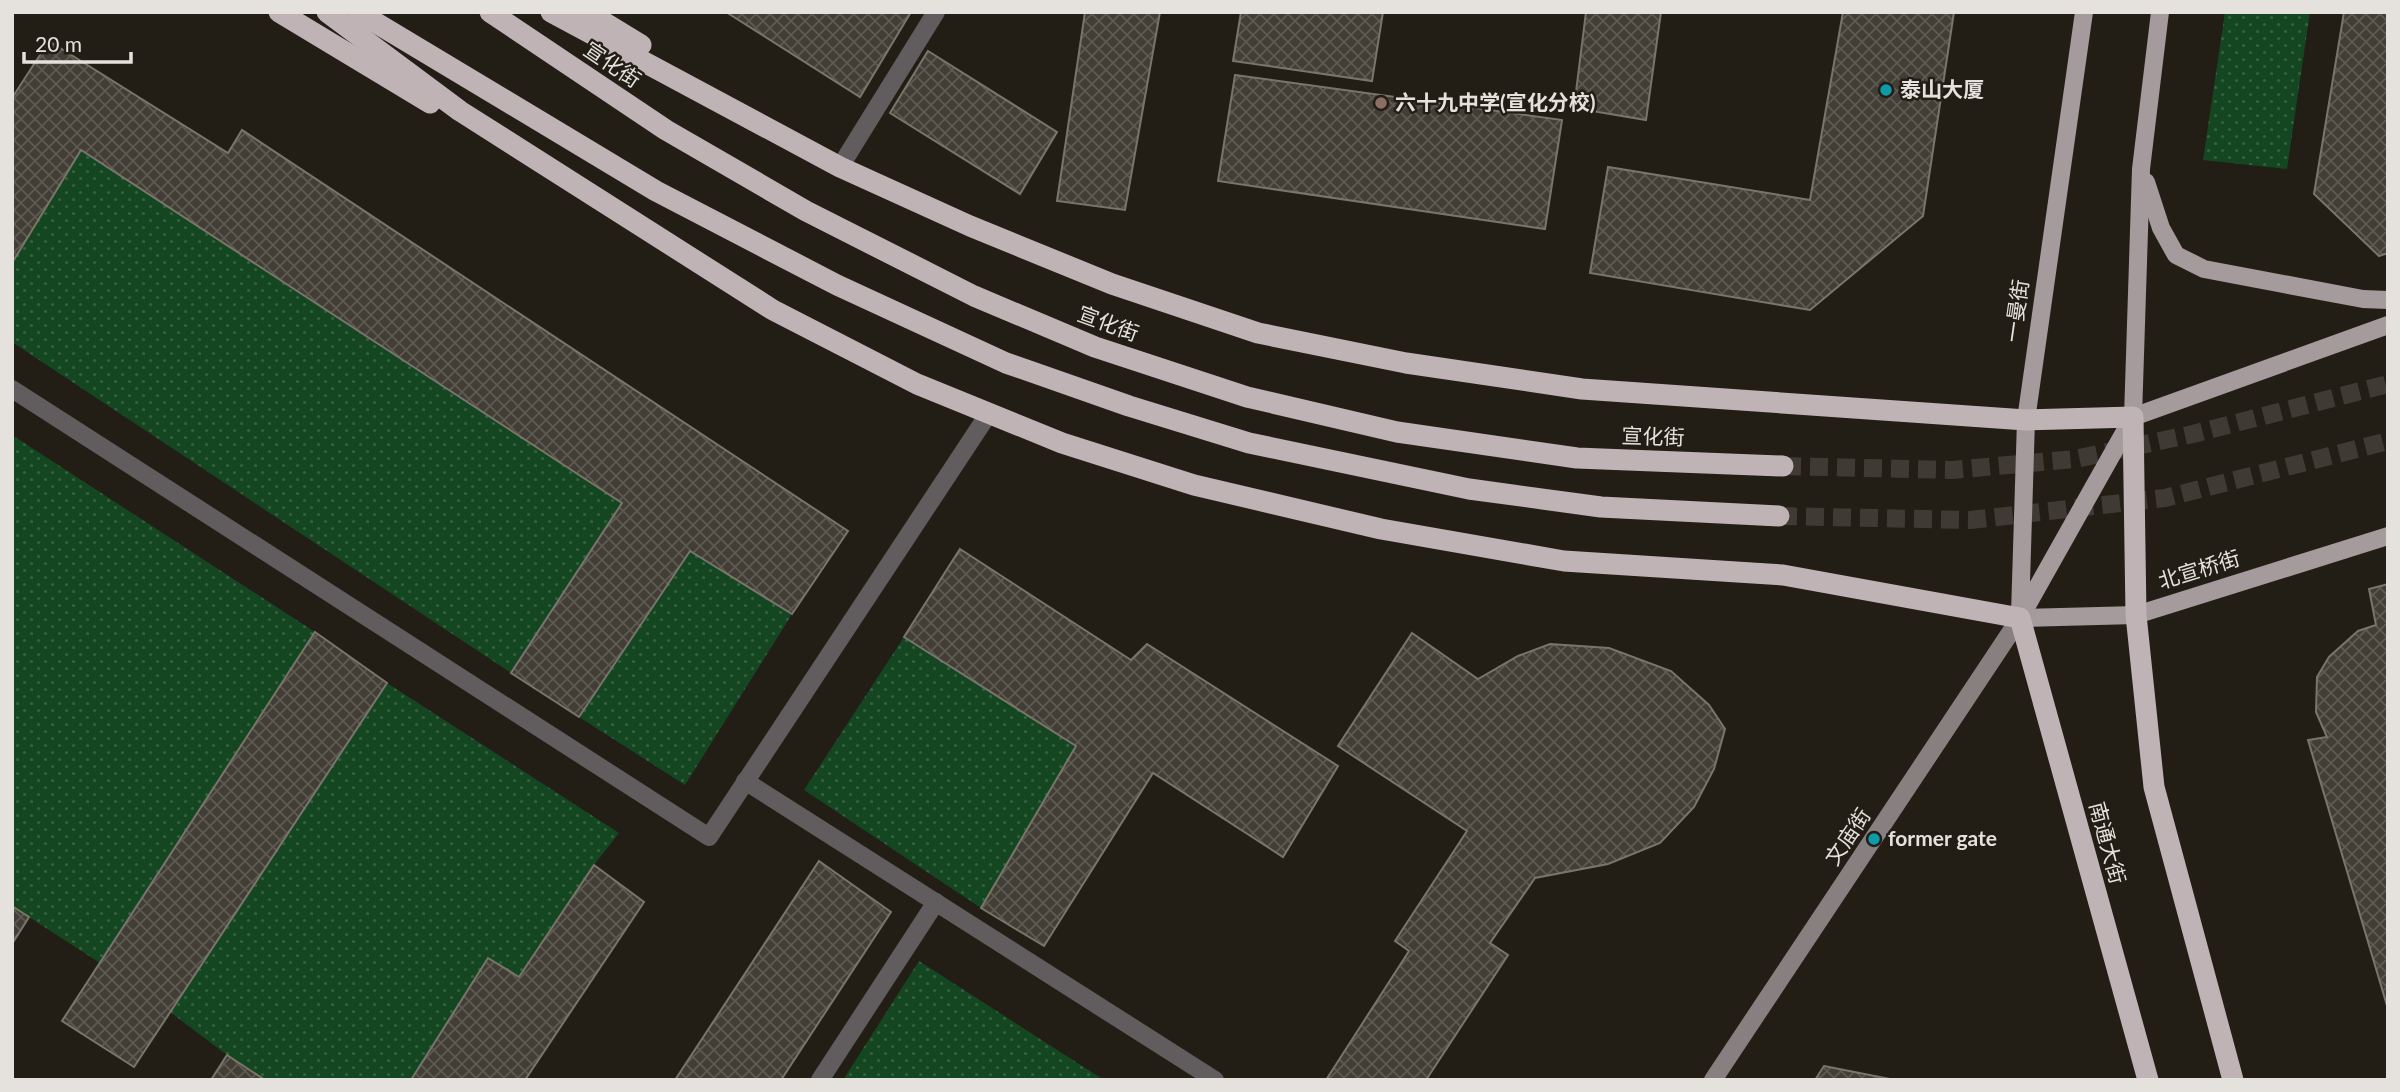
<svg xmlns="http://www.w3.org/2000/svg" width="2400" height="1092" font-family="Lato,'Noto Sans SC',sans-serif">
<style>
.park{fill:url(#park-dots)}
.building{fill:url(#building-cross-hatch);stroke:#7a756b;stroke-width:2}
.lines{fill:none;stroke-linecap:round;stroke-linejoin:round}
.primary-tunnel{stroke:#3f3b34;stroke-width:18;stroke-dasharray:18 9;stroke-linecap:butt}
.lane{stroke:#615c5d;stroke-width:18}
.street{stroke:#615c5d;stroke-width:18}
.secondary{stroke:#887f80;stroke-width:18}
.primary{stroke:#a59a9c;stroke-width:18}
.highway{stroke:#c0b3b5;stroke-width:21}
.culture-dot{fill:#0f9aa8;stroke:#221e16;stroke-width:2.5}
.education-dot{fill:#8d6e63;stroke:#221e16;stroke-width:2.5}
.labels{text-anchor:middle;stroke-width:5;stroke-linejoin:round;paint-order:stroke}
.street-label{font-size:21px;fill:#e5e2dd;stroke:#221e16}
.poi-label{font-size:21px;font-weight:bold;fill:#e5e2dd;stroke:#221e16;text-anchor:start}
</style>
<defs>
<pattern id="park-dots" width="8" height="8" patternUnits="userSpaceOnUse" patternTransform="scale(1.75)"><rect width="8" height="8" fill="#134621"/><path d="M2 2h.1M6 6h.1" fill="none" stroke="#356041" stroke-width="1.8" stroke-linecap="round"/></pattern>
<pattern id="building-cross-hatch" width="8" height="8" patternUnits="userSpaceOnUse" patternTransform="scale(1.75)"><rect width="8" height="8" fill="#423e35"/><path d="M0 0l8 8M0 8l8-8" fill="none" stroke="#5d5a52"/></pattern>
</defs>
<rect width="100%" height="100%" fill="#221e16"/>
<!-- park -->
<g class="park">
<path d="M 2225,12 L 2310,12 L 2287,169 L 2203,160 Z"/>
<path d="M 81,150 L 622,503 L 511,673 L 12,342 L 12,263 Z"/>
<path d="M 12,435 L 315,632 L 100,963 L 12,906 Z"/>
<path d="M 690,551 L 792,614 L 685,785 L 579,717 Z"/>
<path d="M 904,637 L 1076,747 L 981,908 L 804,790 Z"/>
<path d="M 387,683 L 619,833 L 594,865 L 519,977 L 488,958 L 411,1080 L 265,1080 L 227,1055 L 170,1012 Z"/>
<path d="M 919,961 L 1104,1080 L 843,1080 Z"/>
</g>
<!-- building -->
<g class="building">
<path d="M 726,12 L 911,12 L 860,97 Z"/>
<path d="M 1085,12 L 1160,12 L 1125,210 L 1057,201 Z"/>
<path d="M 1241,12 L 1383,12 L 1372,81 L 1233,61 Z"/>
<path d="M 1586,12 L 1661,12 L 1646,120 L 1574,108 Z"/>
<path d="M 1843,12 L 1954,12 L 1923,216 L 1810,310 L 1590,273 L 1608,167 L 1810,200 Z"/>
<path d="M 2344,12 L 2388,12 L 2388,253 L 2379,256 L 2314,194 Z"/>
<path d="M 49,41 L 228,153 L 242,130 L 848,531 L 792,614 L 690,551 L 579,717 L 511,673 L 622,503 L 81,150 L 12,263 L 12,98 Z"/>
<path d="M 928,51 L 1057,132 L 1020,194 L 890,113 Z"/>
<path d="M 1235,75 L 1562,120 L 1545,229 L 1218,181 Z"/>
<path d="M 960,549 L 1131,660 L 1147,644 L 1338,766 L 1283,857 L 1153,773 L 1044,946 L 981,908 L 1076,746 L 904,637 Z"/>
<path d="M 2388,584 L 2388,1009 L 2308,740 L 2327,737 L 2316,712 L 2317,677 L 2329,657 L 2358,631 L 2376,625 L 2369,589 Z"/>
<path d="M 315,632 L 387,683 L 134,1067 L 62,1021 Z"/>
<path d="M 1412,633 L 1478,679 L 1518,656 L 1550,644 L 1609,648 L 1671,671 L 1709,705 L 1725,729 L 1714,769 L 1694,807 L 1660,843 L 1608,864 L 1535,878 L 1490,943 L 1508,955 L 1426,1080 L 1326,1080 L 1409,951 L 1395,941 L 1467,831 L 1338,746 Z"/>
<path d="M 819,861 L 891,912 L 781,1080 L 675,1080 Z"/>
<path d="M 594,865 L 644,902 L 525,1080 L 411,1080 L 488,958 L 519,977 Z"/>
<path d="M 12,906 L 29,917 L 12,944 Z"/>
<path d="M 227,1055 L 265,1080 L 211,1080 Z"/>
<path d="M 1824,1066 L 1895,1080 L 1815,1080 Z"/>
</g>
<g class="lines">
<!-- primary-tunnel -->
<g class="primary-tunnel">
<path d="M 1783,466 L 1952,470 L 2075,459 L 2193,434 L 2388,384"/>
<path d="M 1779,516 L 1970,520 L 2165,498 L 2388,441"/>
</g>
<!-- lane -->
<g class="lane">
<path d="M 12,389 L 709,837 L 989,413"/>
<path d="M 745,781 L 1215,1080"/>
<path d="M 820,1080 L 936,902"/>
</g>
<!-- street -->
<path class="street" d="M 840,167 L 936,12"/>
<!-- secondary -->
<path class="secondary" d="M 1713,1080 L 2020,618"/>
<!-- primary -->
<g class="primary">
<path d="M 2146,182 L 2161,228 L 2176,255 L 2204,269 L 2363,299 L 2388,300"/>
<path d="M 2133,417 L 2388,325"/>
<path d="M 2020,614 L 2026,420 L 2084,12"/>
<path d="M 2020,618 L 2133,417 L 2141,169 L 2160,12"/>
<path d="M 2020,618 L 2136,615 L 2388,536"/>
</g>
<!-- highway -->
<g class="highway">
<path d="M 279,12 L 430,103"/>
<path d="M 327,12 L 460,111 L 773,310 L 917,384 L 1062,443 L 1194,485 L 1381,529 L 1564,561 L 1783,575 L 2020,618 L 2148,1080"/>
<path d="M 358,12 L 656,191 L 837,285 L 1006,363 L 1129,406 L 1249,443 L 1469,489 L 1601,507 L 1779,516"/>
<path d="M 490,12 L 666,130 L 806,211 L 974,296 L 1095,347 L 1247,397 L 1397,432 L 1577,458 L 1783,466"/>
<path d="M 551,12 L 840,167 L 970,226 L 1112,284 L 1258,333 L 1406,363 L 1582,389 L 2026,420 L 2133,417 L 2136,615 L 2154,787 L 2233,1080"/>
<path d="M 587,12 L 641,45"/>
</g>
</g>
<!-- markers -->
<g class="culture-dot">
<circle cx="1886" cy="90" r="7"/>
<circle cx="1874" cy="839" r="7"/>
</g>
<circle class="education-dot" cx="1381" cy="103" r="7"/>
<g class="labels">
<!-- street labels -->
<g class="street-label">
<text transform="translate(612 65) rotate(34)" y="7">宣化街</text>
<text transform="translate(2017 311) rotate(-82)" y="7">一曼街</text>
<text transform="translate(1108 324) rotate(20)" y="7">宣化街</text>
<text transform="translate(1653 437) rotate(2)" y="7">宣化街</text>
<text transform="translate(2199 570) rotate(-17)" y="7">北宣桥街</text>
<text transform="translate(1848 837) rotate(-56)" y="7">文庙街</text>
<text transform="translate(2107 843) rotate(75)" y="7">南通大街</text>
</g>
<!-- poi labels -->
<g class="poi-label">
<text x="1900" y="97">泰山大厦</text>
<text x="1395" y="110">六十九中学(宣化分校)</text>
<text x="1888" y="846">former gate</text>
</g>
</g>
<!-- border -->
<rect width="2400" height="1092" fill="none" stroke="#e5e2dd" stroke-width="28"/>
<!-- scale -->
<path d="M24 52v10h107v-10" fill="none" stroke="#e5e2dd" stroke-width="3.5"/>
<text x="35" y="52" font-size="21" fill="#e5e2dd" stroke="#221e16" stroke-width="5" paint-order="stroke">20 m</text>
</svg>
